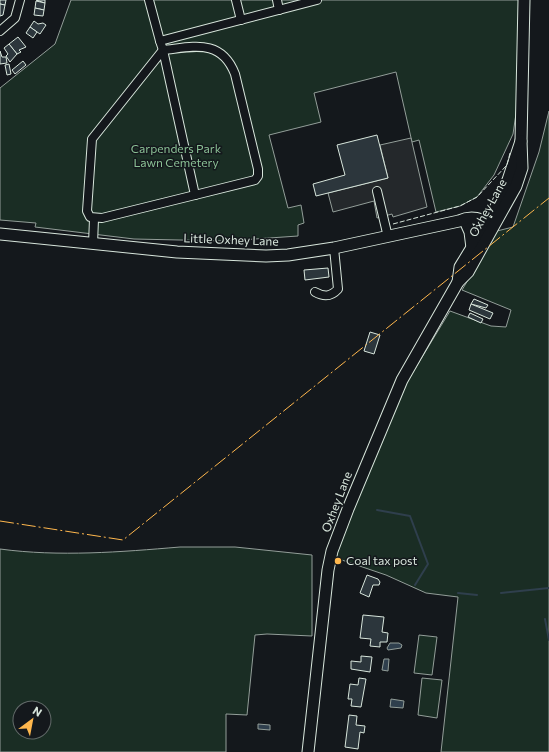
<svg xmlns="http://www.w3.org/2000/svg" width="549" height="752" font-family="Commissioner,sans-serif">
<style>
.green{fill:#1a2d24;stroke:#939e99;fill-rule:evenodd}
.parking{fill:#24282b;stroke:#939e99}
.water{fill:#2f3f4d;stroke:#939e99}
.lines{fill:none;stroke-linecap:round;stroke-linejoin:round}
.stream{stroke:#2f3f4d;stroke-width:2}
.building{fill:#2c363c;stroke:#d8e6dc}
.minor-casing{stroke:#d8e6dc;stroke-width:10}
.major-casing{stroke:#d8e6dc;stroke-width:13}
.minor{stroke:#14181c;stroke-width:8}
.major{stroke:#14181c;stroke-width:11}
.fence{stroke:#d8e6dc;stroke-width:1;stroke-dasharray:5 2;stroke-linecap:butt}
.power{stroke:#ffb74d;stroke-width:1;stroke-dasharray:14 3 2 3;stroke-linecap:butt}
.poi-dot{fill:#ffb74d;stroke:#14181c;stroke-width:1.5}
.labels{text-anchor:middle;stroke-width:3;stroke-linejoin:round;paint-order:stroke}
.park-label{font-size:12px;fill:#8ac095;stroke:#14181c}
.street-label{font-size:12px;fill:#d8e6dc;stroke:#14181c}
.poi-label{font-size:12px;fill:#d8e6dc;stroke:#14181c;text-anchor:start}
</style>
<rect width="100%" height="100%" fill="#14181c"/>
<!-- green -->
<g class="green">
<path d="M 71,0 L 520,0 L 517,107 L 513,134 L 494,175 L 477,197 L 460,206 L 436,212 L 419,140 L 412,142 L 396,72 L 314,93 L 321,122 L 269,135 L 288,208 L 301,205 L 304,223 L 298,225 L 298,236 L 226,241 L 134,239 L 35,227 L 36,223 L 0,220 L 0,88 L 55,44 Z"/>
<path d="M 549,111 L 549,752 L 441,752 L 458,597 L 426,593 L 386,575 L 333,557 L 396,400 L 450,311 L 491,326 L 506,327 L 511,310 L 462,290 L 497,231 L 513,227 L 539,152 Z"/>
<path d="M 180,547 L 235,547 L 312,555 L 312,636 L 267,634 L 255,635 L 247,715 L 226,714 L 226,752 L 0,752 L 0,549 C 59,557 121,552 180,547 ZM 20,708 L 44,708 L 44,732 L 20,732 Z"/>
<path d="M 419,635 L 437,637 L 432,675 L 414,673 Z"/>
<path d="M 422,678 L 442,680 L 437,718 L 418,715 Z"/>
</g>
<!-- parking -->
<path class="parking" d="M 411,138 L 427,207 L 393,217 L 392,214 L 377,218 L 374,201 L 333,212 L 328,193 L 388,178 L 380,145 Z"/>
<!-- water -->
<g class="water">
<path d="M 390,643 L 399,643 L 402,645 L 401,648 L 388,650 L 387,648 Z"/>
<path d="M 384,659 L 389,659 L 388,671 L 382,670 Z"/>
<path d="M 391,699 L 404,701 L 403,708 L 390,707 Z"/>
<path d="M 258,724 L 270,725 L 270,730 L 258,729 Z"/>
</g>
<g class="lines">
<!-- stream -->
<g class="stream">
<path d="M 377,510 L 410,516 L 428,564 L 415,585"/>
<path d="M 458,593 L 477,595"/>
<path d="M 501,593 L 549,588"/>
<path d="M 545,619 L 549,640"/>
</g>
</g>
<!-- building -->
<g class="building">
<path d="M 0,0 L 6,0 L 5,5 L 0,4 Z"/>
<path d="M 36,0 L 45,0 L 45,3 Z"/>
<path d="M 36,1 L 45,3 L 44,10 L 35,8 Z"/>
<path d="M 0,4 L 5,5 L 3,15 L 0,16 Z"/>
<path d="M 35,8 L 44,10 L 43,16 L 34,15 Z"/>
<path d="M 34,21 L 38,24 L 43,23 L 46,25 L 40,34 L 30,27 Z"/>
<path d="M 30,27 L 37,32 L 33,38 L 26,33 Z"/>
<path d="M 18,37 L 26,47 L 19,50 L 21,52 L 17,54 L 9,44 Z"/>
<path d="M 9,44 L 17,54 L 10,62 L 6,56 L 8,54 L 4,48 Z"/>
<path d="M 0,51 L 2,57 L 6,57 L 7,63 L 0,64 Z"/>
<path d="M 23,61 L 26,65 L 15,74 L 12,70 Z"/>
<path d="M 9,64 L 11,74 L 7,75 L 5,65 Z"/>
<path d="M 377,135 L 388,178 L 316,196 L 313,184 L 345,175 L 337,145 Z"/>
<path d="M 328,268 L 329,277 L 305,280 L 304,270 Z"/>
<path d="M 474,299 L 488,305 L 486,308 L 471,304 Z"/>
<path d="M 471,304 L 493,313 L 490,319 L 469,310 Z"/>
<path d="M 470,313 L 483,319 L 481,323 L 468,317 Z"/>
<path d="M 370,332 L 380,335 L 374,354 L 364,351 Z"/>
<path d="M 367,575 L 378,579 L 380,582 L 379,585 L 373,585 L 369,597 L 360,593 Z"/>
<path d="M 363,615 L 384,617 L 382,632 L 388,633 L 387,642 L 380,642 L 380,647 L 370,646 L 371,639 L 360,638 Z"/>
<path d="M 361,656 L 372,657 L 370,672 L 351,669 L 351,661 L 361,662 Z"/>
<path d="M 359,678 L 366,679 L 361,707 L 351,706 L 352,699 L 348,699 L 350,684 L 358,685 Z"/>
<path d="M 349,715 L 357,716 L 356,725 L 365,726 L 364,733 L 360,732 L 358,749 L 345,747 Z"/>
</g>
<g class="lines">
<defs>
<g id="minor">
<path d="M 149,0 L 160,41 L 317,0"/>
<path d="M 236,0 L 241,20"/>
<path d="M 277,0 L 279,10"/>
<path d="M 0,31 L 15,18 L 20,0"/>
<path d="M 160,41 L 163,50 C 193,47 221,38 235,74 L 258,169 L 258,176 L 255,180 L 195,195"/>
<path d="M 163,50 L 195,195 L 102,218 L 90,217 L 87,211 L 92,139 Z"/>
<path d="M 377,191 L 388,237"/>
<path d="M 93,244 L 94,219"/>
<path d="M 315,292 C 324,297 331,297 338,289 L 334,248"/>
</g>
<g id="major">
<path d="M 494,211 L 508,180 L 521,141 L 524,0"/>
<path d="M 466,223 L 470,232 L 472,248"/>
<path d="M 0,234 L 177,252 L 266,256 L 288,255 L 334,248 L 459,221 C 472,215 481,219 493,225"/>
<path d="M 458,282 L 460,267 L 482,231"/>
<path d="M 308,752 L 328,570 L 332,551 L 348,509 L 402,380 L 458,282 L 468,272 L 516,186 L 522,168 L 521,141"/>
</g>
</defs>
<!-- minor casing -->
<use href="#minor" class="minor-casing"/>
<!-- major casing -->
<use href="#major" class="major-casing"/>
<!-- minor -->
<use href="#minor" class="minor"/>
<!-- major -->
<use href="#major" class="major"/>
<!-- fence -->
<path class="fence" d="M 393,224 L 460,206 L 477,197 L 507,165 L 510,153"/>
<!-- power -->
<path class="power" d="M 0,521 L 123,540 L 549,198"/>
</g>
<!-- markers -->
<circle class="poi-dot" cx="338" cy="561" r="4"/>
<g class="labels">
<!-- park labels -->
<g class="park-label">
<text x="176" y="153">Carpenders Park<tspan x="176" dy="14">Lawn Cemetery</tspan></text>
</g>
<!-- street labels -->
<g class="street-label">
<text transform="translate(488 208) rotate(-61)" y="4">Oxhey Lane</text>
<text transform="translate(231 240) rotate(2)" y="4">Little Oxhey Lane</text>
<text transform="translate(337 502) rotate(-69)" y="4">Oxhey Lane</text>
</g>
<!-- poi labels -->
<g class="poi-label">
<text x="346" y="565">Coal tax post</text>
</g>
</g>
<!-- north arrow -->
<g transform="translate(32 720) rotate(32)"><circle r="19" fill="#14181c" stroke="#626a69"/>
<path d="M0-3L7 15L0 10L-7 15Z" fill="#ffb74d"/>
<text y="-6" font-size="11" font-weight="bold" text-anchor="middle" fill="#d8e6dc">N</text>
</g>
</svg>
